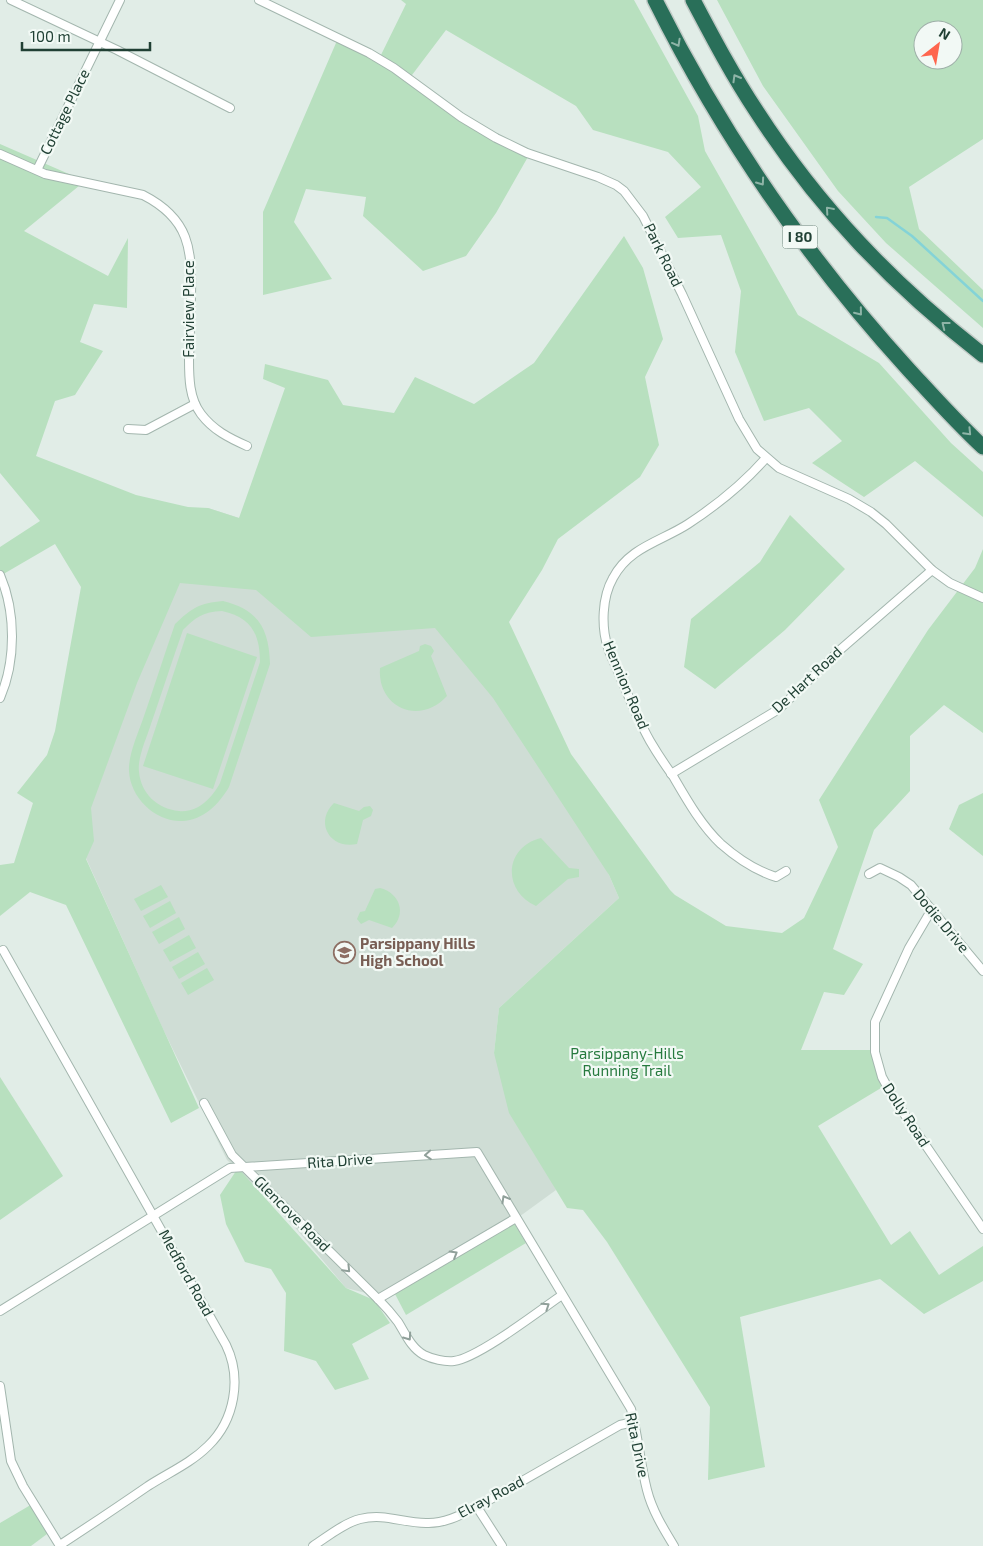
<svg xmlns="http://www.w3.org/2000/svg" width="983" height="1546" font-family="'Exo 2',sans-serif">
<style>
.built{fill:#cfddd5}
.green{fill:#b8e0bf;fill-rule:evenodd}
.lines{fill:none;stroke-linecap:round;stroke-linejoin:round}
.stream{stroke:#84d3d7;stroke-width:2.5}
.minor-casing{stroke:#a3b6ae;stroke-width:10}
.motorway-casing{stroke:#c1cac6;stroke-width:18}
.minor{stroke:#fff;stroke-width:8}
.motorway{stroke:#296f59;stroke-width:15}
.oneway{stroke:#8eb4a7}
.oneway2{stroke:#90a09a}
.labels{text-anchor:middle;stroke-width:4.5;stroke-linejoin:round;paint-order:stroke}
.shield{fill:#f2f9f5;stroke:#5f786e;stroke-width:1}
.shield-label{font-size:14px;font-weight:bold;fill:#204034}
.street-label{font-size:15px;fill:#204034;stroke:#f2f9f5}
.education-label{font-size:15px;font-weight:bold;fill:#785e54;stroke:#f2f9f5;text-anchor:start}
.park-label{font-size:15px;fill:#267a3e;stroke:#f2f9f5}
</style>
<rect width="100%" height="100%" fill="#e1ede7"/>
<!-- built -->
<path class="built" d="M 208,508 L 239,518 L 486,624 L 543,724 L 619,898 L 499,1008 L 494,1053 L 556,1190 L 523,1214 L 386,1298 L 346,1288 L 293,1225 L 227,1160 L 162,1027 L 72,827 L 169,542 Z"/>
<!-- green -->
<g class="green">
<path d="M 401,0 L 634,0 L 698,116 L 705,151 L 798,315 L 879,363 L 951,443 L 983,472 L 983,517 L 915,461 L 864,497 L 812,463 L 842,441 L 809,408 L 764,421 L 735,352 L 741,291 L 721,235 L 678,238 L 665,217 L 701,187 L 668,152 L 593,130 L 576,106 L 446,30 L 409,79 L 529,155 L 496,213 L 466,256 L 423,271 L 363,216 L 366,197 L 306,189 L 294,222 L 332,279 L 263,295 L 263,212 L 339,36 L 379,59 L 406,4 Z"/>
<path d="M 717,0 L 983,0 L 983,139 L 909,187 L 919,229 L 983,290 L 983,328 L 886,243 L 838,191 L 763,86 ZM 923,30 L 953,30 L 953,60 L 923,60 Z"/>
<path d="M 0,144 L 85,181 L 24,231 L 108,276 L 128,238 L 127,308 L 94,304 L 80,342 L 103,351 L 75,395 L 55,401 L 36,456 L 136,495 L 188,507 L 208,508 L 239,518 L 285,388 L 263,379 L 265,364 L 328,380 L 343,405 L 394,413 L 415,377 L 474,404 L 534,363 L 624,236 L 643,268 L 663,339 L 645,377 L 659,445 L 640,477 L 558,539 L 542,570 L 509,622 L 571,754 L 670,890 L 675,895 L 726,926 L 782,933 L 804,918 L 838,847 L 819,800 L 928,630 L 975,568 L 983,549 L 983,733 L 944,705 L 910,736 L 910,791 L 874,830 L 833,949 L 863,964 L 844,995 L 824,992 L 801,1050 L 875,1050 L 886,1085 L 818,1126 L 891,1245 L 910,1231 L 939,1275 L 983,1246 L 983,1281 L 924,1314 L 880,1279 L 740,1317 L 765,1467 L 708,1480 L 710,1407 L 607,1242 L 583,1210 L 567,1208 L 509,1113 L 494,1053 L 499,1008 L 619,898 L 609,875 L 493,698 L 435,628 L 311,637 L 256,590 L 180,583 L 137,683 L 91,808 L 94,841 L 86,859 L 199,1108 L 171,1123 L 66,905 L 30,892 L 0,916 L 0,865 L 14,863 L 33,803 L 17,793 L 47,755 L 55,731 L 81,587 L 55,544 L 0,576 L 0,547 L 40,521 L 0,473 Z"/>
<path d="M 790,515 L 845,569 L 785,630 L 715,689 L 684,667 L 691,619 L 760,562 Z"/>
<path d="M 223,601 C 259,610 269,629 270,664 L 229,787 C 219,804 204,820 182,821 C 155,822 130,797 129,771 C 128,756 138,733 143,719 C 154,687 164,656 175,624 C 192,608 199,603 223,601 ZM 222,611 C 251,617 260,634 260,662 L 220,783 C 212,798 198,813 179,811 C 157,809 141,793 139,772 C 137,758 147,737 151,724 C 162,692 172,661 183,630 C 196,617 203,612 222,611 Z"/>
<path d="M 187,633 L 257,657 L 213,789 L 143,766 Z"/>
<path d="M 425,644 L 431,646 L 434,651 L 431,656 L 447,696 C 420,726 377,708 380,668 L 419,651 L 420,646 Z"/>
<path d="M 983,793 L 983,856 L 949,829 L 959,805 Z"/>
<path d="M 334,803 L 359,811 L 364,807 L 370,806 L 373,810 L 371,816 L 363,820 L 357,844 C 330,850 314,822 334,803 Z"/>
<path d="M 541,838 L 569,868 L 579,869 L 579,877 L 568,879 L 536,906 C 502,891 504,847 541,838 Z"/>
<path d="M 161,885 L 168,897 L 141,911 L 134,899 Z"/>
<path d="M 380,888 C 400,893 407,914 392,928 L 369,920 L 361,924 L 357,919 L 360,912 L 365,911 L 375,889 Z"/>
<path d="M 170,901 L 176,913 L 150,928 L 143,916 Z"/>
<path d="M 179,917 L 185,929 L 159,944 L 152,932 Z"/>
<path d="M 189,935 L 196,948 L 170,962 L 163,950 Z"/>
<path d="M 198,952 L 205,964 L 179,979 L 172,967 Z"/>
<path d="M 207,968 L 214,980 L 188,995 L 181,983 Z"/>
<path d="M 0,1077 L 63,1176 L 0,1220 Z"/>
<path d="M 238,1168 L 346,1288 L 374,1300 L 390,1323 L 352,1344 L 369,1379 L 335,1390 L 316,1361 L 284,1351 L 286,1293 L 271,1269 L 245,1262 L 226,1224 L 220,1195 Z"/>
<path d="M 514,1223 L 526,1243 L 406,1315 L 395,1294 Z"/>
<path d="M 34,1503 L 51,1531 L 31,1546 L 0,1546 L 0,1523 Z"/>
</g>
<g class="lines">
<!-- stream -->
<path class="stream" d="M 876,217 L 887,218 L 912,236 L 983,301"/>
<defs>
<g id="minor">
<path d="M 11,0 L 117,50 L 230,108"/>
<path d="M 259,0 L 369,53 L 394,68 L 461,117 L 496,138 L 527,153 L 598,177 L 616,185 L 624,191 L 643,216 L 682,294 L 739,419 L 757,449 L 779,468 L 849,499 L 871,512 L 886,524 L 932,570 L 950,583 L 983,598"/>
<path d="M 0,154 L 45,174 L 143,195 C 190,219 192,249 191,297 C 190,318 190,338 189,359 C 189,377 189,398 201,414 C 213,430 229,438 247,446"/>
<path d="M 37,170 L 120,0"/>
<path d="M 128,429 L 146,430 L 195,404"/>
<path d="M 766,458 C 744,483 717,505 688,524 C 662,541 629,547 613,578 C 602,597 601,627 608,648 C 610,655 614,662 617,669 C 627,693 637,718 650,741 C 657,753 665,765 673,776 C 687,800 701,825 721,844 C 738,859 754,870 776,877 L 786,871"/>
<path d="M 0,575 C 16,612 16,661 0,698"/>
<path d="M 671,774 L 779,709 L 841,649 L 932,570"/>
<path d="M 869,874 L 880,868 L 899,877 L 911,885 L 983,971"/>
<path d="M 932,909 L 909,948 L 875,1022 L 875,1052 L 882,1077 L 894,1099 L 983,1229"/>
<path d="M 3,950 L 226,1345 C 242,1378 235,1420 208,1446 C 191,1463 168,1473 148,1486 C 119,1506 89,1526 60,1545"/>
<path d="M 204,1103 L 232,1155 L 378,1299 C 385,1306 392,1314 398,1322 C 405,1333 411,1348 424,1355 C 432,1359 445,1362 454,1361 C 478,1358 539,1311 562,1295"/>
<path d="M 378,1299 L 516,1218"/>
<path d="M 0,1311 L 230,1168 L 477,1152 L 631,1409 C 638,1435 640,1463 647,1490 C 652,1510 663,1528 674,1546"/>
<path d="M 0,1386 L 11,1461 L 23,1486 L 60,1546"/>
<path d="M 477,1507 L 502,1546"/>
<path d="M 313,1546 C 327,1537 344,1523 360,1519 C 385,1513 402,1523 426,1523 C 444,1524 461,1515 477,1507 L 620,1425 L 634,1422"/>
</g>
<g id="motorway">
<path d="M 655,0 C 722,135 808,259 909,370 C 933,396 957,423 983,447"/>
<path d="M 693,0 C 713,38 733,76 757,112 C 819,208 893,285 983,355"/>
</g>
</defs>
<!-- minor casing -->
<use href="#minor" class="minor-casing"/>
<!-- motorway casing -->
<use href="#motorway" class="motorway-casing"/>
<!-- minor -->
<use href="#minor" class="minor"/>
<!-- motorway -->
<use href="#motorway" class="motorway"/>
</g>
<!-- one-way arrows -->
<defs><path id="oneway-chevron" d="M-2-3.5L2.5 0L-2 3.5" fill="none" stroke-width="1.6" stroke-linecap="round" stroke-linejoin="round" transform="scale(1.25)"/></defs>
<g class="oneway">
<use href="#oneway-chevron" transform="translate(677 43) rotate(61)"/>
<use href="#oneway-chevron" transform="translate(736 78) rotate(-120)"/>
<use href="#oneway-chevron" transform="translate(761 182) rotate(55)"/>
<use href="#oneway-chevron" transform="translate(829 210) rotate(-131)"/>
<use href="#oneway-chevron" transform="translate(859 312) rotate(51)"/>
<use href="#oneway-chevron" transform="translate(945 325) rotate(-142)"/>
<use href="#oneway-chevron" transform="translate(968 432) rotate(46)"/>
</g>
<g class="oneway2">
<use href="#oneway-chevron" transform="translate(428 1155) rotate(176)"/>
<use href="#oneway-chevron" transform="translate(505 1199) rotate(-120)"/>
<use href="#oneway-chevron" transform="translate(454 1254) rotate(-31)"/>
<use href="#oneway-chevron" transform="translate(347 1269) rotate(46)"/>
<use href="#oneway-chevron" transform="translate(546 1306) rotate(-34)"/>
<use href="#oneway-chevron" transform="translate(408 1337) rotate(55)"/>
</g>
<!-- icons -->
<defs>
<symbol id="school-ring" viewBox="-11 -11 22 22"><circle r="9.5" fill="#f2f9f5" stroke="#8d6e63" stroke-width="1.5"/><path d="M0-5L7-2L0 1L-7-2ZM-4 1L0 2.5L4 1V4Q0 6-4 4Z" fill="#8d6e63"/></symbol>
</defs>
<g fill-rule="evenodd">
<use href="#school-ring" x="332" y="940" width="25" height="25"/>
</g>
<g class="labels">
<!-- shield labels -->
<rect class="shield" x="782.5" y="225.5" width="35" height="23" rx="4"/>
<g class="shield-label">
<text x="800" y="242">I 80</text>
</g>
<!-- street labels -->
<g class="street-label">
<text transform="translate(65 112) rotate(-64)" y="5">Cottage Place</text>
<text transform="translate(663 255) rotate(64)" y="5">Park Road</text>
<text transform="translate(189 309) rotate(-90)" y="5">Fairview Place</text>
<text transform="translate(807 680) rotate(-43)" y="5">De Hart Road</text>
<text transform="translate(626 685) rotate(67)" y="5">Hennion Road</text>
<text transform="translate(941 921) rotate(50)" y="5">Dodie Drive</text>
<text transform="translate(906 1115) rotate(57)" y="5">Dolly Road</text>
<text transform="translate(340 1161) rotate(-4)" y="5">Rita Drive</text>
<text transform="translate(292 1214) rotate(45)" y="5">Glencove Road</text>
<text transform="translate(186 1273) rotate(61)" y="5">Medford Road</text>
<text transform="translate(637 1445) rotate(78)" y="5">Rita Drive</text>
<text transform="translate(491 1497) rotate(-28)" y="5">Elray Road</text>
</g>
<!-- education labels -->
<g class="education-label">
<text x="360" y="949">Parsippany Hills<tspan x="360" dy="17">High School</tspan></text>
</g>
<!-- park labels -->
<g class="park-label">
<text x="627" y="1059">Parsippany-Hills<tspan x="627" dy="17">Running Trail</tspan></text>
</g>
</g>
<!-- north arrow -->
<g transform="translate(938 45) rotate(31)"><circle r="24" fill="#f2f9f5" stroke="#9eafa8"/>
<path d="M0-4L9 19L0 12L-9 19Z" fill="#fe664e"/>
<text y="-8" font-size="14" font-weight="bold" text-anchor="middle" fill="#204034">N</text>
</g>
<!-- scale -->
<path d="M22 42v8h128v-8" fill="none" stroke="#204034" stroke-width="2.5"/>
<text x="30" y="42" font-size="15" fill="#204034" stroke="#f2f9f5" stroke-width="4" paint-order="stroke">100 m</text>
</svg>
